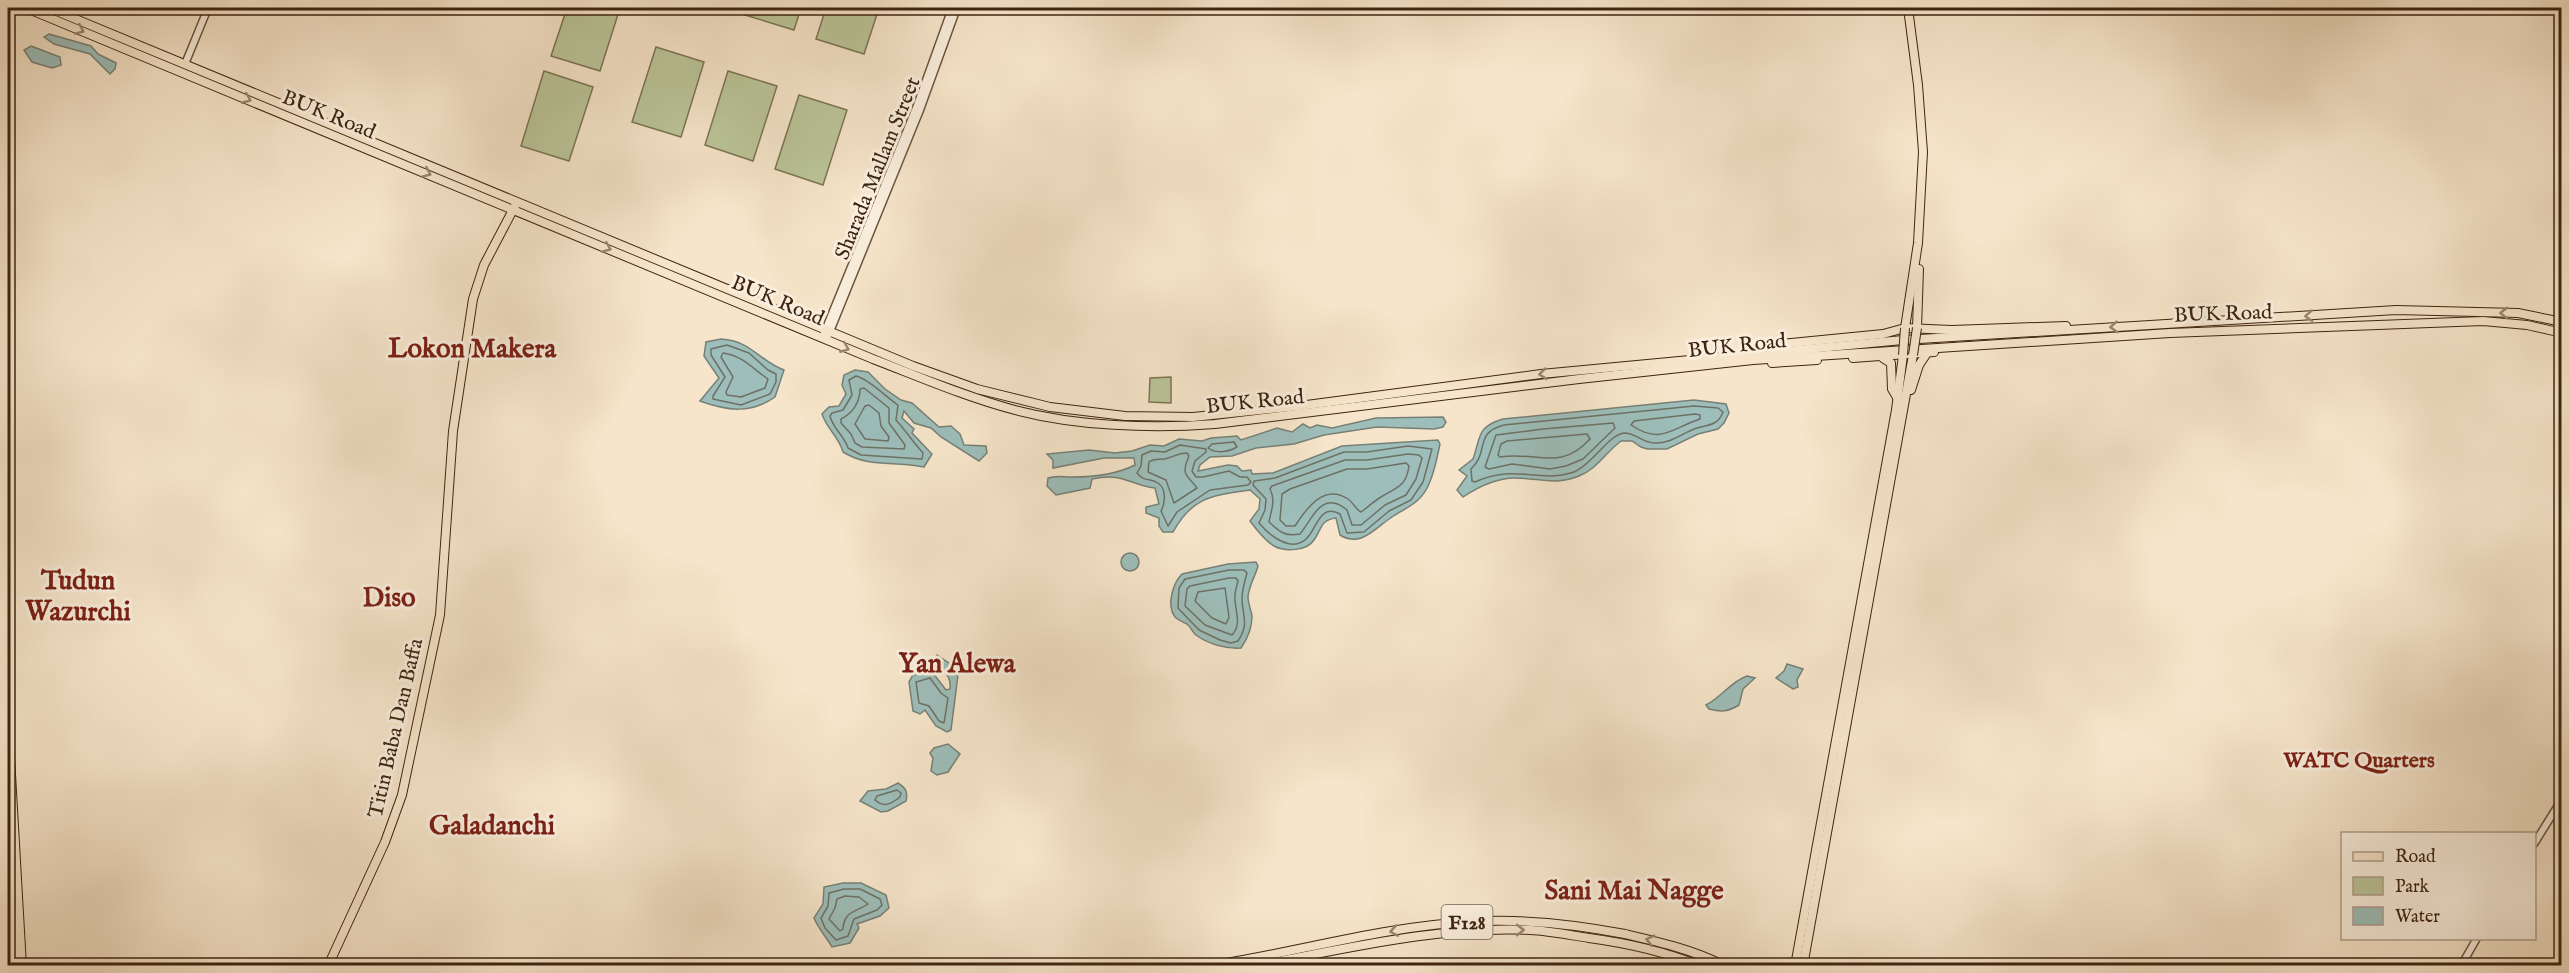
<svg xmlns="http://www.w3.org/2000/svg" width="2569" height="973" font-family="'IM FELL English',serif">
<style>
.green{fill:#bac599;stroke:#7c7454;stroke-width:1.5}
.water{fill:#9dbeba;stroke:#778076;stroke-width:1.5}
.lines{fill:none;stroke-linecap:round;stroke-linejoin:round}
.shore{stroke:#6d7165;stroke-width:1.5}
.minor-casing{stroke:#6b543e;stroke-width:9}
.major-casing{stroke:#3d2410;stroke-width:10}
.minor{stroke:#f9eedd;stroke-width:6}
.major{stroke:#f6e5ca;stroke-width:8}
.major-bridge-casing{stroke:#3d2410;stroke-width:10;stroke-linecap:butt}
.major-bridge{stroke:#f6e5ca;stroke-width:8}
.oneway{stroke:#9a846d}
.labels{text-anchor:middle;stroke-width:6;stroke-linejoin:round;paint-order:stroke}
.shield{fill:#f9eedd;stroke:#75614e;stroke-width:1.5}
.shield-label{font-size:20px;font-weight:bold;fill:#3d2410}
.street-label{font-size:21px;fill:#3d2410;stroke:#f9eedd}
.neighbourhood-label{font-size:22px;font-weight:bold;fill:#7a1f14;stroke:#f9eedd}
.district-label{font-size:27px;font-weight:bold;fill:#7a1f14;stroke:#f9eedd}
</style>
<rect width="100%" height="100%" fill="#f6e5ca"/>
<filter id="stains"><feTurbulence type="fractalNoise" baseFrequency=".00333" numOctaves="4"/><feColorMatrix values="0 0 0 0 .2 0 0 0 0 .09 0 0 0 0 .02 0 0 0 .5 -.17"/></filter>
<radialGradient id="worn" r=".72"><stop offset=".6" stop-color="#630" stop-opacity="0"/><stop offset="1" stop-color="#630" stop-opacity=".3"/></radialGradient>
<!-- green -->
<g class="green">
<path d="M 567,8 L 620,8 L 600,71 L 551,56 Z"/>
<path d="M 748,8 L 801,8 L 794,30 L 745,15 Z"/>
<path d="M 826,8 L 879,8 L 864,54 L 816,39 Z"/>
<path d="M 656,47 L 704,62 L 681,137 L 632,122 Z"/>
<path d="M 544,71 L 593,87 L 569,161 L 521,146 Z"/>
<path d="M 728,71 L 777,86 L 753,161 L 705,145 Z"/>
<path d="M 799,95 L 847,110 L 823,185 L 775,169 Z"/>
<path d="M 1171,377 L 1171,403 L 1149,402 L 1150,378 Z"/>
</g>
<!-- water -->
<g class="water">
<path d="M 49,34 L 91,46 L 98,54 L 116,63 L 115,69 L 110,74 L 90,54 L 54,44 L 44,37 Z"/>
<path d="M 31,46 L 60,57 L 61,65 L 52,68 L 32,62 L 24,50 Z"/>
<path d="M 721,339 C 752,341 759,361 784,370 L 775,397 C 751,414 727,411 700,401 L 719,378 L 704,356 L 706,342 Z"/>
<path d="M 855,370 L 868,372 L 885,389 L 901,400 L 912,403 L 939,427 L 951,426 L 960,434 L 964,445 L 986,446 L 987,453 L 979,461 L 941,437 L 931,428 L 914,423 L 904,411 L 902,418 L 914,429 L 912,433 L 932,454 L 924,467 C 894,460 871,469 843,452 C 839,437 827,429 822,414 L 829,407 L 839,406 L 846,394 L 842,385 L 844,375 Z"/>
<path d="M 1694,400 L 1726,404 L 1729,413 L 1724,423 L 1718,429 L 1698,434 L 1667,449 L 1647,449 L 1641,447 L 1632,441 L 1621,441 C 1606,452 1597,469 1579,476 C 1554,486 1539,478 1515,478 C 1495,478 1478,487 1463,497 L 1457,490 L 1467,476 L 1459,470 L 1473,459 C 1481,437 1476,427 1503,419 Z"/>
<path d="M 1443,417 L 1446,422 L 1443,427 L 1434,429 L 1377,427 L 1324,435 L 1294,444 L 1256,448 L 1232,456 L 1210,457 L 1200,465 L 1198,471 L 1228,465 L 1237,466 L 1242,471 L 1251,470 L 1252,474 L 1273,473 L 1342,446 L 1438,440 L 1440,444 C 1438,454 1433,475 1429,484 C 1421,503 1407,507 1392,517 C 1375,528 1361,548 1340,535 L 1336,518 C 1320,520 1322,529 1314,540 C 1307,551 1285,552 1274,546 C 1265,541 1256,529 1250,521 L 1259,509 L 1260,499 L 1250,490 C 1212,496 1193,496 1173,532 L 1163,532 L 1159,526 L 1159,518 L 1146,513 L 1146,507 L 1159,504 L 1155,488 C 1129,485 1124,472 1092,479 L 1090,488 L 1056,495 L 1047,486 L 1048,478 C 1057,475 1063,477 1072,477 C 1093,477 1117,474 1135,465 L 1134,458 L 1104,458 L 1053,468 L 1053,460 L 1047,454 L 1089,450 L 1115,453 L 1132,451 L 1150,445 L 1164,446 L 1179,439 L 1202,441 L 1211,438 L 1237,436 L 1241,440 L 1277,428 L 1292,432 L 1303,424 L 1310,428 L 1317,425 L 1332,428 L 1376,418 Z"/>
<circle cx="1130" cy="562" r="9"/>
<path d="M 1256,562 L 1258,566 C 1255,577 1249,585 1248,597 C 1248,603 1251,610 1252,616 C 1252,628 1248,638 1241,648 C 1226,649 1208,644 1196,635 C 1192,632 1192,628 1187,624 C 1183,622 1179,621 1175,617 C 1166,605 1173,583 1182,574 L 1228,564 Z"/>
<path d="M 937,655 L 952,665 L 958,675 L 951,730 L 947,732 L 936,726 L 925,710 L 920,714 L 913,711 L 909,682 L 913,675 L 925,673 L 929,668 L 946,690 L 950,689 C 952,676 942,668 933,660 Z"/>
<path d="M 1787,664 L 1803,669 L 1797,680 L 1798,687 L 1793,689 L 1776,678 L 1784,671 Z"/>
<path d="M 1747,676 L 1755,678 L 1743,689 L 1739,705 C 1728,712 1721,712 1709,709 L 1706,705 C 1722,697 1730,682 1747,676 Z"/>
<path d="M 948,744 L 960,754 L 948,772 L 937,775 L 931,771 L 933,758 L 930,753 L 934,748 Z"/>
<path d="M 898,783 C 906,788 908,792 906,801 L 888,811 L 881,812 L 860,801 L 868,791 L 886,789 Z"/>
<path d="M 843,883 L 861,883 L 886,895 L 889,908 L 880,916 L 857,924 L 859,928 L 850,943 L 832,947 C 826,936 819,930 814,918 L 823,904 L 824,887 Z"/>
</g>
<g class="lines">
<!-- shore -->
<g class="shore">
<path d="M 727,345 L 749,353 L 768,370 L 776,374 L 776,382 L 770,394 L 741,405 L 713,399 L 713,396 L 725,377 L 711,355 L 711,349 Z"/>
<path d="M 723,353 C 743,356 752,368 768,379 L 765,388 L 741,397 L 727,395 L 726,392 L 733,377 L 721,357 Z"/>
<path d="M 856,376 C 869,379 886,397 898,405 L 896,420 C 906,431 913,442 923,453 L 922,459 L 861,455 L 848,448 C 844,435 833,429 830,416 L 832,413 L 843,410 L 852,395 L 849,380 Z"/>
<path d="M 864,388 L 889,408 L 889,423 L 905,445 L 904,449 L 862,447 L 855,443 L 851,434 L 841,423 L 841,419 C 853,413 860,402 860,389 Z"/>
<path d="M 869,405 L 879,413 L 881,426 L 889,437 L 888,441 L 865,439 L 855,424 L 865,406 Z"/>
<path d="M 1694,406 L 1718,408 L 1723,412 C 1721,417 1719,421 1714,423 C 1709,426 1702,426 1697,428 C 1682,433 1671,444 1654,443 C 1643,443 1636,433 1624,433 C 1608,435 1592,465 1574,472 C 1539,484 1515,463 1475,482 L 1472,481 L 1471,469 C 1490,452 1473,433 1504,425 Z"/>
<path d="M 1695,414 L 1700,415 L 1700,419 C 1670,429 1661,445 1631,425 L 1634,421 Z"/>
<path d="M 1613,423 L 1615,428 L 1583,459 L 1566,466 L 1550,469 L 1512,464 L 1489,469 L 1485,467 L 1496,435 L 1543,429 Z"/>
<path d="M 1587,434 L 1590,439 C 1560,472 1537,451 1500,457 L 1498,455 L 1501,444 L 1507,441 Z"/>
<path d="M 1234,442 L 1237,447 C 1229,452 1216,454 1208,448 L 1212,444 Z"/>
<path d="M 1180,445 L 1206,449 L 1206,452 L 1195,461 L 1192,471 L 1196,477 L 1203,477 L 1229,471 L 1240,477 L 1247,477 L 1251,482 L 1248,485 L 1210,490 L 1177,512 L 1168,526 L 1161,511 C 1165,504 1167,489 1158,483 C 1150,477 1145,483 1137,473 L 1141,466 L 1142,455 L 1151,451 L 1165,452 Z"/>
<path d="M 1408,446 L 1432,449 L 1423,482 L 1411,500 L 1389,511 L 1364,532 L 1347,533 L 1340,514 C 1320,503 1317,528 1307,538 C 1292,554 1269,535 1259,523 L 1265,510 L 1266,499 L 1253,485 L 1254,481 L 1275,478 L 1344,452 L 1367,452 Z"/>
<path d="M 1187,453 L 1189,456 C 1180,476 1188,475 1197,488 L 1174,503 L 1166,480 L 1148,472 L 1149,462 C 1155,457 1161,461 1168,458 C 1175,456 1178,453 1187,453 Z"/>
<path d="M 1408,454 L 1419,455 L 1422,458 L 1416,479 L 1406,495 L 1385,505 L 1361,525 L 1352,525 L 1347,510 C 1321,488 1311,522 1300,534 C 1285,537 1280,532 1269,522 C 1271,511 1276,501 1270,489 L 1272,486 L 1345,460 L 1367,460 Z"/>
<path d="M 1406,463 L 1409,466 C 1406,487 1397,487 1381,497 C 1374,501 1368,507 1361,512 C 1356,510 1354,503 1348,499 C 1324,483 1306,509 1295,526 L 1286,526 L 1280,520 L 1282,494 L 1290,489 L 1347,469 L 1367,469 Z"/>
<path d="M 1229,570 L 1244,570 L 1247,573 C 1245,580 1242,590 1242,598 C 1242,616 1250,623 1238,641 L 1231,643 L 1220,640 L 1199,630 L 1178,608 L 1179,588 L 1185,579 Z"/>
<path d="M 1229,578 L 1236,578 L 1238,581 C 1237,585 1235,591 1235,596 C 1234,610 1243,623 1232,635 L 1205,625 L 1185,606 L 1187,589 L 1190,586 Z"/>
<path d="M 1225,588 L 1229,617 L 1226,624 L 1212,618 L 1195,601 L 1198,592 Z"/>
<path d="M 930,678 L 941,693 L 948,698 L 944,723 L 939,721 L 929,706 L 919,703 L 916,682 Z"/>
<path d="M 897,790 L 901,793 L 900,797 C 891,804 884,808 875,800 L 877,796 Z"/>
<path d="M 844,889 L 860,889 L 880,899 L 882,905 L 877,910 L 854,919 L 848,936 L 836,940 L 825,928 L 821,918 L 828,906 L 829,893 Z"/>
<path d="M 845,896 L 859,897 L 868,904 C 856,912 844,911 843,929 L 840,931 L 829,919 L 835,908 L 837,899 Z"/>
</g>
<defs>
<g id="minor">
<path d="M 185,64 L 208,8"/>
<path d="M 829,334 L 920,110 L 957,8"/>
<path d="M 822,338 L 916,108 L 952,8"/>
<path d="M 2534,844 L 2562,799"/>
<path d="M 2461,966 L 2477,938"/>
</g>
<g id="major">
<path d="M 26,8 L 873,359 C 920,377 966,397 1015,410 C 1076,426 1151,429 1215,424 L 1579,379 L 1753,360 L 2170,333 L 2483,321 L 2527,325 L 2562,333"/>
<path d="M 49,8 L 913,366 L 977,389 L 1050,407 L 1125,416 L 1193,417 L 1299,406 L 1541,374 L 1903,340 L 2396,310 L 2518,313 L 2562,322"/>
<path d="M 1905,328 L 1918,243 L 1923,152 L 1918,85 L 1908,8"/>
<path d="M 1917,328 L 1919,269"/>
<path d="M 1757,350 L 1771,345 L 1883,334 L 1905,328 L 1952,330 L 2066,326"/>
<path d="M 1853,358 L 1934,352"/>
<path d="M 1883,358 L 1891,363 L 1892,389 L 1898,399"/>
<path d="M 1772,363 L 1817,360"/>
<path d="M 1911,390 L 1919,365 L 1927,353"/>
<path d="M 8,722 L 22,966"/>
<path d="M 8,842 L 16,966"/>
<path d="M 328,966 L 385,842 L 402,795 L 440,615 L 453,431 L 473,299 L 484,265 L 515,206"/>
<path d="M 1208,966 C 1294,953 1380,927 1467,922 C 1521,918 1573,924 1625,934 C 1659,942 1694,950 1725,966"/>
<path d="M 1254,966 C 1345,949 1437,926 1530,930 C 1550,931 1569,935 1589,938 C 1626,943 1664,951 1700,966"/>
<path d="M 1795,966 L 1896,410 L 1903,355"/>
<path d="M 1803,966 L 1913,355"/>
</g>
</defs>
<!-- minor casing -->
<use href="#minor" class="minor-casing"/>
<!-- major casing -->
<use href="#major" class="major-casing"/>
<!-- minor -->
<use href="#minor" class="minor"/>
<!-- major -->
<use href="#major" class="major"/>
<defs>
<g id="major-bridge">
<path d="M 1903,355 L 1905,328"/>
<path d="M 1913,355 L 1917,328"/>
</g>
</defs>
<!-- major-bridge casing -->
<use href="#major-bridge" class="major-bridge-casing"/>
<!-- major-bridge -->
<use href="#major-bridge" class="major-bridge"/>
</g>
<!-- one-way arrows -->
<defs><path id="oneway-chevron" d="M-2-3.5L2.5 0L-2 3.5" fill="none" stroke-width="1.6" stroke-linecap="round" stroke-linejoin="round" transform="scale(1.5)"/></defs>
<g class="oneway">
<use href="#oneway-chevron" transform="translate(80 30) rotate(23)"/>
<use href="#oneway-chevron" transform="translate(247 99) rotate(22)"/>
<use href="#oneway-chevron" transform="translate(427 173) rotate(23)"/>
<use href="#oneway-chevron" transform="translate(607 248) rotate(22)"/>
<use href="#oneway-chevron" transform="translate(2504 313) rotate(-179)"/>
<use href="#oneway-chevron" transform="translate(2309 316) rotate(177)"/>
<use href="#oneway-chevron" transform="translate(2114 327) rotate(176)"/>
<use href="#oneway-chevron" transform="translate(845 348) rotate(22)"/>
<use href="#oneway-chevron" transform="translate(1543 374) rotate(174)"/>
<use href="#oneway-chevron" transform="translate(1520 930)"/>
<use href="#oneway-chevron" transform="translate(1394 931) rotate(171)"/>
<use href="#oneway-chevron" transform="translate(1650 940) rotate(-166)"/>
</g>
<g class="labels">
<!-- shield labels -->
<rect class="shield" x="1441.5" y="905" width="51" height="34" rx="4.5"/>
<g class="shield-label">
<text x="1467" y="929">F128</text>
</g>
<!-- street labels -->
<g class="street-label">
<text transform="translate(329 114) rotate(22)" y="7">BUK Road</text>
<text transform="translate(877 168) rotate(-68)" y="7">Sharada Mallam Street</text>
<text transform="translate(778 300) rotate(23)" y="7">BUK Road</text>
<text transform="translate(2223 313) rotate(-2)" y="7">BUK Road</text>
<text transform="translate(1737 345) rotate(-6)" y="7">BUK Road</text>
<text transform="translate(1255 401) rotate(-6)" y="7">BUK Road</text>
<text transform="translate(395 728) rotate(-77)" y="7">Titin Baba Dan Baffa</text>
</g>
<!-- neighbourhood labels -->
<g class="neighbourhood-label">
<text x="2359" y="767">WATC Quarters</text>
</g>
<!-- district labels -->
<g class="district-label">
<text x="472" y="357">Lokon Makera</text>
<text x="78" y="589">Tudun<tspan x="78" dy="31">Wazurchi</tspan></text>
<text x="389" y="606">Diso</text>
<text x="957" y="672">Yan Alewa</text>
<text x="492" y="834">Galadanchi</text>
<text x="1634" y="899">Sani Mai Nagge</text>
</g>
</g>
<!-- margin -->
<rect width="2569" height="973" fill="none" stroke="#f6e5ca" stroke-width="30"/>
<rect x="9" y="9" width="2551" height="955" fill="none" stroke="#3d2410" stroke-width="3"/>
<rect x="15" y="15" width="2539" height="943" fill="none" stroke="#3d2410" stroke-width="1.5"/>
<!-- legend -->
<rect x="2341" y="832" width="195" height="108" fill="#f9eedd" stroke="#ae9d8b" stroke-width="1.5"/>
<rect x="2353" y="852" width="30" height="9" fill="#f6e5ca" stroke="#ae9d8b" stroke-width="1.5"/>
<text x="2395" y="862" font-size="18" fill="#3d2410">Road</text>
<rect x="2353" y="877" width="30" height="18" fill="#bac599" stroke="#ae9d8b" stroke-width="1.5"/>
<text x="2395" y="892" font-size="18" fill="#3d2410">Park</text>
<rect x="2353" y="907" width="30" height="18" fill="#9dbeba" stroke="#ae9d8b" stroke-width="1.5"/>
<text x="2395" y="922" font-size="18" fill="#3d2410">Water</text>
<rect width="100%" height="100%" filter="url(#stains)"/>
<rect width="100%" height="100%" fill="url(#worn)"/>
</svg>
